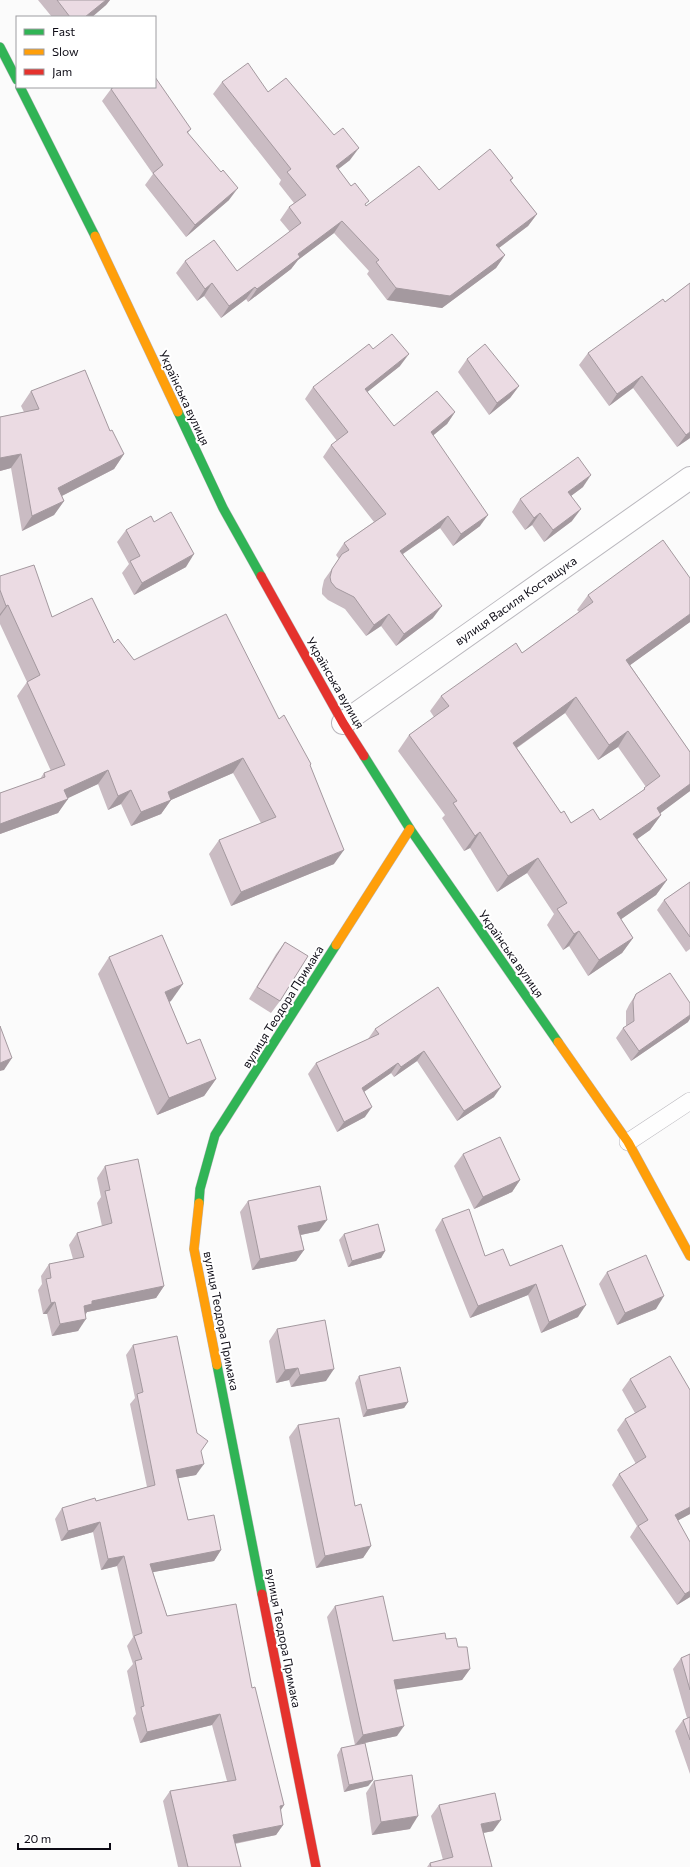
<svg xmlns="http://www.w3.org/2000/svg" width="690" height="1867" font-family="Commissioner,sans-serif">
<style>
.lines{fill:none;stroke-linecap:round;stroke-linejoin:round}
.lane-casing{stroke:#bab8be;stroke-width:18}
.street-casing{stroke:#bab8be;stroke-width:24}
.fast-casing{stroke:#bab8be;stroke-width:10}
.slow-casing{stroke:#bab8be;stroke-width:10}
.jam-casing{stroke:#bab8be;stroke-width:10}
.lane{stroke:#fefefe;stroke-width:17}
.street{stroke:#fefefe;stroke-width:22}
.fast{stroke:#30b455;stroke-width:9}
.slow{stroke:#ff9f0a;stroke-width:9}
.jam{stroke:#e5322d;stroke-width:9}
.wall{fill:#cabcc3;fill-rule:evenodd}
.shaded-wall{fill:#a4999f}
.building{fill:#ebdbe3;stroke:#a4999f;fill-rule:evenodd}
.labels{text-anchor:middle;stroke-width:4;stroke-linejoin:round;paint-order:stroke}
.street-label{font-size:12px;fill:#0c0a14;stroke:#fff}
</style>
<rect width="100%" height="100%" fill="#fbfbfb"/>
<g class="lines">
<defs>
<path id="lane" d="M 628,1142 L 690,1101"/>
<path id="street" d="M 343,723 L 690,478"/>
<g id="fast">
<path d="M 0,47 L 17,80"/>
<path d="M 20,87 L 95,236"/>
<path d="M 178,412 L 223,508 L 261,576"/>
<path d="M 364,756 L 410,829 L 558,1042"/>
<path d="M 199,1203 L 200,1189 L 215,1135 L 336,945"/>
<path d="M 217,1365 L 262,1594"/>
</g>
<g id="slow">
<path d="M 95,236 L 178,412"/>
<path d="M 336,945 L 410,829"/>
<path d="M 558,1042 L 628,1142 L 690,1256"/>
<path d="M 199,1203 L 194,1249 L 217,1365"/>
</g>
<g id="jam">
<path d="M 261,576 L 343,723 L 364,756"/>
<path d="M 262,1594 L 316,1867"/>
</g>
</defs>
<!-- lane casing -->
<use href="#lane" class="lane-casing"/>
<!-- street casing -->
<use href="#street" class="street-casing"/>
<!-- fast casing -->
<use href="#fast" class="fast-casing"/>
<!-- slow casing -->
<use href="#slow" class="slow-casing"/>
<!-- jam casing -->
<use href="#jam" class="jam-casing"/>
<!-- lane -->
<use href="#lane" class="lane"/>
<!-- street -->
<use href="#street" class="street"/>
<!-- fast -->
<use href="#fast" class="fast"/>
<!-- slow -->
<use href="#slow" class="slow"/>
<!-- jam -->
<use href="#jam" class="jam"/>
</g>
<!-- wall -->
<g class="wall">
<path d="M 38,0 L 110,0 L 106,5 L 92,17 L 52,17 Z"/>
<path d="M 222,82 L 268,92 L 350,160 L 338,169 L 366,206 L 439,190 L 513,178 L 511,181 L 537,214 L 528,226 L 499,248 L 505,255 L 496,268 L 442,308 L 387,300 L 367,274 L 369,271 L 334,233 L 298,260 L 291,269 L 248,302 L 246,299 L 221,318 L 204,296 L 197,301 L 176,273 L 185,261 L 237,271 L 290,232 L 280,220 L 289,207 L 294,203 L 279,184 L 281,180 L 213,94 Z"/>
<path d="M 111,89 L 191,129 L 188,133 L 229,200 L 186,237 L 145,185 L 153,174 L 102,101 Z"/>
<path d="M 690,283 L 690,438 L 677,447 L 633,388 L 609,406 L 579,365 L 588,353 L 665,302 Z"/>
<path d="M 373,349 L 400,366 L 367,392 L 394,426 L 455,412 L 447,424 L 433,435 L 480,526 L 453,546 L 440,528 L 403,554 L 433,618 L 396,646 L 381,626 L 366,636 L 345,609 L 328,600 L 322,594 L 322,589 L 324,580 L 339,559 L 336,555 L 344,543 L 374,522 L 323,457 L 331,445 L 337,441 L 305,399 L 313,387 Z"/>
<path d="M 467,359 L 519,386 L 510,398 L 489,415 L 458,372 Z"/>
<path d="M 31,391 L 110,431 L 124,454 L 114,469 L 62,496 L 64,501 L 54,515 L 22,531 L 11,468 L 0,471 L 0,417 L 24,412 L 21,406 Z"/>
<path d="M 583,487 L 571,496 L 572,521 L 544,542 L 532,525 L 525,530 L 512,512 L 520,499 Z"/>
<path d="M 126,530 L 186,567 L 134,595 L 122,573 L 129,564 L 117,542 Z"/>
<path d="M 0,576 L 52,617 L 114,643 L 134,660 L 279,719 L 310,766 L 334,864 L 231,906 L 209,854 L 219,840 L 261,823 L 233,773 L 171,800 L 161,814 L 131,826 L 121,804 L 108,810 L 98,784 L 67,798 L 58,813 L 0,834 L 0,793 L 40,779 L 44,773 L 51,771 L 17,696 L 27,682 L 0,624 Z"/>
<path d="M 588,595 L 690,622 L 630,665 L 690,752 L 690,791 L 660,813 L 661,815 L 650,830 L 637,839 L 667,880 L 656,895 L 621,919 L 633,938 L 622,953 L 588,976 L 569,946 L 563,950 L 547,925 L 554,914 L 527,873 L 497,892 L 470,848 L 464,851 L 442,818 L 445,815 L 398,751 L 409,735 L 434,717 L 430,711 L 441,696 L 522,653 L 579,612 L 577,610 ZM 565,713 L 598,760 L 618,747 L 646,787 L 642,791 L 600,820 L 571,823 L 561,813 L 517,748 Z"/>
<path d="M 690,882 L 690,949 L 686,952 L 657,910 L 664,900 Z"/>
<path d="M 285,942 L 280,1001 L 271,1013 L 249,999 L 276,954 Z"/>
<path d="M 109,957 L 171,1001 L 169,1002 L 187,1044 L 216,1079 L 204,1096 L 157,1115 L 98,974 Z"/>
<path d="M 438,987 L 494,1097 L 457,1121 L 417,1061 L 394,1077 L 391,1073 L 364,1092 L 365,1117 L 337,1132 L 308,1074 L 316,1063 L 368,1039 L 375,1029 Z"/>
<path d="M 636,994 L 688,1022 L 631,1061 L 616,1038 L 623,1028 L 626,1026 L 626,1011 L 629,1005 Z"/>
<path d="M 463,1154 L 520,1180 L 512,1192 L 474,1209 L 454,1166 Z"/>
<path d="M 105,1166 L 164,1286 L 156,1298 L 87,1312 L 78,1331 L 52,1336 L 47,1314 L 43,1314 L 38,1290 L 42,1284 L 41,1276 L 49,1264 L 73,1259 L 69,1245 L 77,1233 L 102,1226 L 97,1203 L 101,1197 L 97,1178 Z"/>
<path d="M 248,1201 L 319,1231 L 301,1235 L 304,1250 L 296,1261 L 252,1270 L 240,1212 Z"/>
<path d="M 442,1219 L 485,1256 L 510,1266 L 562,1245 L 578,1317 L 541,1333 L 528,1295 L 470,1318 L 435,1230 Z"/>
<path d="M 344,1234 L 385,1251 L 381,1258 L 348,1267 L 339,1240 Z"/>
<path d="M 607,1272 L 656,1309 L 617,1325 L 599,1284 Z"/>
<path d="M 277,1329 L 326,1381 L 291,1387 L 289,1380 L 276,1383 L 269,1341 Z"/>
<path d="M 133,1345 L 197,1433 L 201,1451 L 196,1475 L 178,1478 L 188,1520 L 221,1550 L 214,1561 L 153,1572 L 167,1616 L 252,1688 L 284,1805 L 280,1811 L 283,1825 L 276,1835 L 235,1844 L 241,1867 L 178,1867 L 163,1801 L 170,1791 L 227,1781 L 212,1725 L 140,1743 L 133,1718 L 136,1714 L 127,1671 L 133,1664 L 127,1646 L 133,1637 L 117,1566 L 101,1570 L 93,1532 L 61,1541 L 55,1519 L 62,1508 L 96,1501 L 147,1487 L 130,1404 L 135,1398 L 126,1355 Z"/>
<path d="M 359,1376 L 408,1402 L 404,1408 L 363,1417 L 355,1383 Z"/>
<path d="M 630,1379 L 690,1390 L 690,1514 L 678,1520 L 690,1597 L 677,1605 L 630,1537 L 637,1526 L 612,1485 L 619,1474 L 636,1464 L 617,1430 L 625,1419 L 635,1413 L 622,1390 Z"/>
<path d="M 298,1425 L 355,1506 L 371,1546 L 363,1558 L 316,1568 L 289,1437 Z"/>
<path d="M 335,1606 L 393,1641 L 446,1639 L 458,1647 L 470,1669 L 462,1680 L 396,1689 L 397,1736 L 365,1743 L 373,1780 L 368,1786 L 344,1792 L 337,1755 L 341,1748 L 355,1745 L 327,1617 Z"/>
<path d="M 690,1654 L 690,1774 L 675,1731 L 683,1720 L 687,1718 L 673,1669 L 681,1658 Z"/>
<path d="M 374,1781 L 410,1829 L 372,1835 L 366,1793 Z"/>
<path d="M 439,1805 L 493,1831 L 483,1833 L 492,1867 L 427,1867 L 430,1863 L 443,1860 L 431,1816 Z"/>
</g>
<!-- shaded-wall -->
<g class="shaded-wall">
<path d="M 106,0 L 110,0 L 106,5 L 92,17 L 85,17 Z"/>
<path d="M 359,148 L 350,160 L 327,178 L 336,166 Z"/>
<path d="M 238,188 L 229,200 L 186,237 L 195,225 Z"/>
<path d="M 537,214 L 528,226 L 487,257 L 496,245 Z"/>
<path d="M 342,221 L 334,233 L 298,260 L 291,269 L 248,302 L 257,289 L 298,254 Z"/>
<path d="M 505,255 L 496,268 L 442,308 L 387,300 L 396,288 Z"/>
<path d="M 212,283 L 204,296 L 197,301 L 205,289 Z"/>
<path d="M 255,287 L 246,299 L 221,318 L 229,306 Z"/>
<path d="M 409,354 L 400,366 L 356,401 L 365,389 Z"/>
<path d="M 642,376 L 633,388 L 609,406 L 617,394 Z"/>
<path d="M 519,386 L 510,398 L 489,415 L 497,403 Z"/>
<path d="M 455,412 L 447,424 L 423,444 L 431,432 Z"/>
<path d="M 690,432 L 690,438 L 677,447 L 686,435 Z"/>
<path d="M 21,454 L 11,468 L 0,471 L 0,458 Z"/>
<path d="M 124,454 L 114,469 L 48,503 L 58,488 Z"/>
<path d="M 591,475 L 583,487 L 560,504 L 568,492 Z"/>
<path d="M 64,501 L 54,515 L 22,531 L 32,516 Z"/>
<path d="M 581,509 L 572,521 L 544,542 L 553,530 Z"/>
<path d="M 540,513 L 532,525 L 525,530 L 534,518 Z"/>
<path d="M 488,515 L 480,526 L 453,546 L 461,534 Z"/>
<path d="M 448,516 L 440,528 L 391,562 L 400,551 Z"/>
<path d="M 194,554 L 186,567 L 134,595 L 142,583 Z"/>
<path d="M 8,605 L 0,616 L 0,614 L 6,606 Z"/>
<path d="M 442,606 L 433,618 L 396,646 L 404,634 Z"/>
<path d="M 389,614 L 381,626 L 366,636 L 374,625 Z"/>
<path d="M 690,614 L 690,622 L 615,676 L 626,660 Z"/>
<path d="M 576,697 L 565,713 L 502,758 L 513,743 Z"/>
<path d="M 628,731 L 618,747 L 598,760 L 609,745 Z"/>
<path d="M 243,758 L 233,773 L 171,800 L 161,814 L 131,826 L 141,812 L 168,792 Z"/>
<path d="M 108,770 L 98,784 L 60,802 L 68,799 L 58,813 L 0,834 L 0,824 L 64,790 Z"/>
<path d="M 690,784 L 690,791 L 646,824 L 657,808 Z"/>
<path d="M 131,790 L 121,804 L 108,810 L 118,796 Z"/>
<path d="M 661,815 L 650,830 L 622,850 L 633,834 Z"/>
<path d="M 480,832 L 470,848 L 464,851 L 475,836 Z"/>
<path d="M 344,850 L 334,864 L 231,906 L 241,892 Z"/>
<path d="M 538,858 L 527,873 L 497,892 L 508,876 Z"/>
<path d="M 667,880 L 656,895 L 607,929 L 617,913 Z"/>
<path d="M 579,931 L 569,946 L 563,950 L 574,934 Z"/>
<path d="M 633,938 L 622,953 L 588,976 L 599,960 Z"/>
<path d="M 183,984 L 171,1001 L 153,1009 L 165,992 Z"/>
<path d="M 690,1015 L 690,1019 L 688,1022 L 631,1061 L 639,1051 Z"/>
<path d="M 424,1051 L 417,1061 L 394,1077 L 401,1067 Z"/>
<path d="M 12,1058 L 4,1070 L 0,1071 L 0,1063 Z"/>
<path d="M 398,1063 L 391,1073 L 355,1098 L 362,1088 Z"/>
<path d="M 216,1079 L 204,1096 L 157,1115 L 169,1098 Z"/>
<path d="M 501,1087 L 494,1097 L 457,1121 L 464,1111 Z"/>
<path d="M 372,1107 L 365,1117 L 337,1132 L 344,1122 Z"/>
<path d="M 520,1180 L 512,1192 L 474,1209 L 483,1197 Z"/>
<path d="M 327,1220 L 319,1231 L 291,1237 L 298,1226 Z"/>
<path d="M 304,1250 L 296,1261 L 252,1270 L 260,1259 Z"/>
<path d="M 385,1251 L 381,1258 L 348,1267 L 352,1261 Z"/>
<path d="M 536,1284 L 528,1295 L 470,1318 L 478,1306 Z"/>
<path d="M 164,1286 L 156,1298 L 87,1312 L 84,1316 L 84,1306 L 92,1301 Z"/>
<path d="M 664,1296 L 656,1309 L 617,1325 L 625,1313 Z"/>
<path d="M 55,1302 L 47,1314 L 43,1314 L 51,1303 Z"/>
<path d="M 586,1305 L 578,1317 L 541,1333 L 549,1322 Z"/>
<path d="M 86,1319 L 78,1331 L 52,1336 L 60,1324 Z"/>
<path d="M 298,1368 L 289,1380 L 276,1383 L 285,1370 Z"/>
<path d="M 334,1369 L 326,1381 L 291,1387 L 300,1375 Z"/>
<path d="M 408,1402 L 404,1408 L 363,1417 L 367,1410 Z"/>
<path d="M 204,1464 L 196,1475 L 169,1480 L 176,1470 Z"/>
<path d="M 690,1507 L 690,1514 L 668,1526 L 675,1515 Z"/>
<path d="M 100,1522 L 93,1532 L 61,1541 L 68,1531 Z"/>
<path d="M 371,1546 L 363,1558 L 316,1568 L 325,1556 Z"/>
<path d="M 221,1550 L 214,1561 L 143,1574 L 150,1564 Z"/>
<path d="M 124,1556 L 117,1566 L 101,1570 L 108,1559 Z"/>
<path d="M 690,1591 L 690,1597 L 677,1605 L 685,1594 Z"/>
<path d="M 470,1669 L 462,1680 L 387,1691 L 394,1680 Z"/>
<path d="M 220,1714 L 212,1725 L 140,1743 L 147,1732 Z"/>
<path d="M 404,1726 L 397,1736 L 355,1745 L 363,1735 Z"/>
<path d="M 373,1780 L 368,1786 L 344,1792 L 349,1785 Z"/>
<path d="M 284,1805 L 277,1816 L 280,1806 Z"/>
<path d="M 418,1816 L 410,1829 L 372,1835 L 381,1822 Z"/>
<path d="M 501,1820 L 493,1831 L 473,1835 L 481,1824 Z"/>
<path d="M 283,1825 L 276,1835 L 226,1845 L 233,1835 Z"/>
</g>
<!-- building -->
<g class="building">
<path d="M 57,0 L 106,0 L 85,17 L 70,17 Z"/>
<path d="M 248,63 L 268,92 L 286,78 L 334,135 L 343,128 L 359,148 L 336,166 L 351,186 L 355,183 L 369,201 L 365,204 L 366,206 L 419,166 L 439,190 L 490,149 L 513,178 L 510,180 L 537,214 L 496,245 L 505,255 L 450,296 L 396,288 L 376,262 L 379,260 L 342,221 L 298,254 L 300,257 L 257,289 L 255,287 L 229,306 L 212,283 L 205,289 L 185,261 L 214,240 L 237,271 L 301,223 L 289,207 L 306,195 L 287,172 L 291,169 L 222,82 Z"/>
<path d="M 155,77 L 191,129 L 187,132 L 221,172 L 223,170 L 238,188 L 195,225 L 153,173 L 163,165 L 111,89 L 114,87 L 155,87 Z"/>
<path d="M 690,283 L 690,432 L 686,435 L 642,376 L 617,394 L 588,353 L 663,299 L 665,302 Z"/>
<path d="M 392,334 L 409,354 L 365,389 L 394,426 L 437,391 L 455,412 L 431,432 L 488,515 L 461,534 L 448,516 L 400,551 L 442,606 L 404,634 L 389,614 L 374,625 L 354,597 L 336,588 L 331,582 L 330,577 L 332,569 L 342,554 L 349,550 L 344,543 L 386,514 L 331,445 L 348,432 L 313,387 L 369,344 L 373,349 Z"/>
<path d="M 485,344 L 519,386 L 497,403 L 467,359 Z"/>
<path d="M 85,370 L 110,431 L 112,430 L 124,454 L 58,488 L 64,501 L 32,516 L 21,454 L 0,458 L 0,417 L 39,409 L 31,391 Z"/>
<path d="M 578,457 L 591,475 L 568,492 L 581,509 L 553,530 L 540,513 L 534,518 L 520,499 Z"/>
<path d="M 171,512 L 194,554 L 142,583 L 130,561 L 140,556 L 126,530 L 151,516 L 154,522 Z"/>
<path d="M 663,540 L 690,578 L 690,614 L 626,660 L 690,752 L 690,784 L 657,808 L 661,815 L 633,834 L 667,880 L 617,913 L 633,938 L 599,960 L 579,931 L 574,934 L 557,909 L 567,903 L 538,858 L 508,876 L 480,832 L 475,836 L 453,803 L 457,801 L 409,735 L 449,706 L 441,696 L 516,643 L 522,653 L 593,602 L 588,595 ZM 576,697 L 609,745 L 628,731 L 660,776 L 644,788 L 645,789 L 600,820 L 593,809 L 571,823 L 564,811 L 561,813 L 513,743 Z"/>
<path d="M 34,565 L 52,617 L 92,598 L 114,643 L 118,639 L 134,660 L 226,614 L 279,719 L 284,715 L 311,764 L 310,765 L 344,850 L 241,892 L 219,840 L 276,817 L 243,758 L 168,792 L 171,800 L 141,812 L 131,790 L 118,796 L 108,770 L 64,790 L 68,799 L 0,824 L 0,793 L 45,777 L 44,773 L 65,765 L 27,682 L 40,675 L 8,605 L 6,606 L 0,590 L 0,576 Z"/>
<path d="M 690,882 L 690,937 L 664,900 Z"/>
<path d="M 162,935 L 183,984 L 165,992 L 187,1044 L 200,1039 L 216,1079 L 169,1098 L 109,957 Z"/>
<path d="M 285,942 L 308,956 L 280,1001 L 257,987 Z"/>
<path d="M 670,973 L 690,1003 L 690,1015 L 639,1051 L 623,1028 L 634,1021 L 633,1001 L 636,994 Z"/>
<path d="M 438,987 L 501,1087 L 464,1111 L 424,1051 L 401,1067 L 398,1063 L 362,1088 L 372,1107 L 344,1122 L 316,1063 L 379,1034 L 375,1029 Z"/>
<path d="M 0,1026 L 12,1058 L 0,1063 Z"/>
<path d="M 500,1137 L 520,1180 L 483,1197 L 463,1154 Z"/>
<path d="M 138,1159 L 164,1286 L 92,1301 L 92,1304 L 84,1306 L 86,1319 L 60,1324 L 55,1302 L 51,1303 L 46,1279 L 51,1278 L 49,1264 L 84,1257 L 77,1233 L 112,1223 L 105,1191 L 110,1190 L 105,1166 Z"/>
<path d="M 320,1186 L 327,1220 L 298,1226 L 304,1250 L 260,1259 L 248,1201 Z"/>
<path d="M 469,1209 L 485,1256 L 503,1249 L 510,1266 L 562,1245 L 586,1305 L 549,1322 L 536,1284 L 478,1306 L 442,1219 Z"/>
<path d="M 378,1224 L 385,1251 L 352,1261 L 344,1234 Z"/>
<path d="M 646,1255 L 664,1296 L 625,1313 L 607,1272 Z"/>
<path d="M 325,1320 L 334,1369 L 300,1375 L 298,1368 L 285,1370 L 277,1329 Z"/>
<path d="M 177,1336 L 197,1433 L 208,1441 L 201,1451 L 204,1464 L 176,1470 L 188,1520 L 214,1515 L 221,1550 L 150,1564 L 167,1616 L 236,1604 L 252,1688 L 255,1687 L 284,1805 L 280,1806 L 283,1825 L 233,1835 L 241,1867 L 188,1867 L 170,1791 L 236,1780 L 220,1714 L 147,1732 L 141,1707 L 144,1706 L 135,1661 L 142,1659 L 134,1636 L 142,1633 L 124,1556 L 108,1559 L 100,1522 L 68,1531 L 62,1508 L 95,1498 L 96,1501 L 155,1485 L 137,1394 L 143,1392 L 133,1345 Z"/>
<path d="M 670,1356 L 690,1390 L 690,1507 L 675,1515 L 690,1542 L 690,1591 L 685,1594 L 638,1526 L 648,1520 L 619,1474 L 646,1457 L 625,1419 L 646,1407 L 630,1379 Z"/>
<path d="M 400,1367 L 408,1402 L 367,1410 L 359,1376 Z"/>
<path d="M 339,1418 L 355,1506 L 361,1504 L 371,1546 L 325,1556 L 298,1425 Z"/>
<path d="M 383,1596 L 393,1641 L 445,1633 L 446,1639 L 456,1638 L 458,1647 L 467,1647 L 470,1669 L 394,1680 L 404,1726 L 363,1735 L 335,1606 Z"/>
<path d="M 690,1654 L 690,1690 L 681,1658 Z"/>
<path d="M 690,1717 L 690,1740 L 683,1720 Z"/>
<path d="M 365,1743 L 373,1780 L 349,1785 L 341,1748 Z"/>
<path d="M 412,1775 L 418,1816 L 381,1822 L 374,1781 Z"/>
<path d="M 495,1793 L 501,1820 L 481,1824 L 492,1867 L 431,1867 L 430,1863 L 453,1857 L 439,1805 Z"/>
</g>
<g class="labels">
<!-- street labels -->
<g class="street-label">
<text transform="translate(184 398) rotate(65)" y="4">Українська вулиця</text>
<text transform="translate(516 601) rotate(-35)" y="4">вулиця Василя Костащука</text>
<text transform="translate(335 683) rotate(60)" y="4">Українська вулиця</text>
<text transform="translate(511 954) rotate(55)" y="4">Українська вулиця</text>
<text transform="translate(283 1007) rotate(-58)" y="4">вулиця Теодора Примака</text>
<text transform="translate(221 1321) rotate(79)" y="4">вулиця Теодора Примака</text>
<text transform="translate(283 1638) rotate(79)" y="4">вулиця Теодора Примака</text>
</g>
</g>
<!-- legend -->
<rect x="16" y="16" width="140" height="72" fill="#ffffff" stroke="#9e9da1"/>
<rect x="24" y="29" width="20" height="6" fill="#30b455" stroke="#9e9da1"/>
<text x="52" y="36" font-size="12" fill="#0c0a14">Fast</text>
<rect x="24" y="49" width="20" height="6" fill="#ff9f0a" stroke="#9e9da1"/>
<text x="52" y="56" font-size="12" fill="#0c0a14">Slow</text>
<rect x="24" y="69" width="20" height="6" fill="#e5322d" stroke="#9e9da1"/>
<text x="52" y="76" font-size="12" fill="#0c0a14">Jam</text>
<!-- scale -->
<path d="M18 1843v6h92v-6" fill="none" stroke="#0c0a14" stroke-width="2"/>
<text x="24" y="1843" font-size="12" fill="#0c0a14" stroke="#ffffff" stroke-width="3" paint-order="stroke">20 m</text>
</svg>
